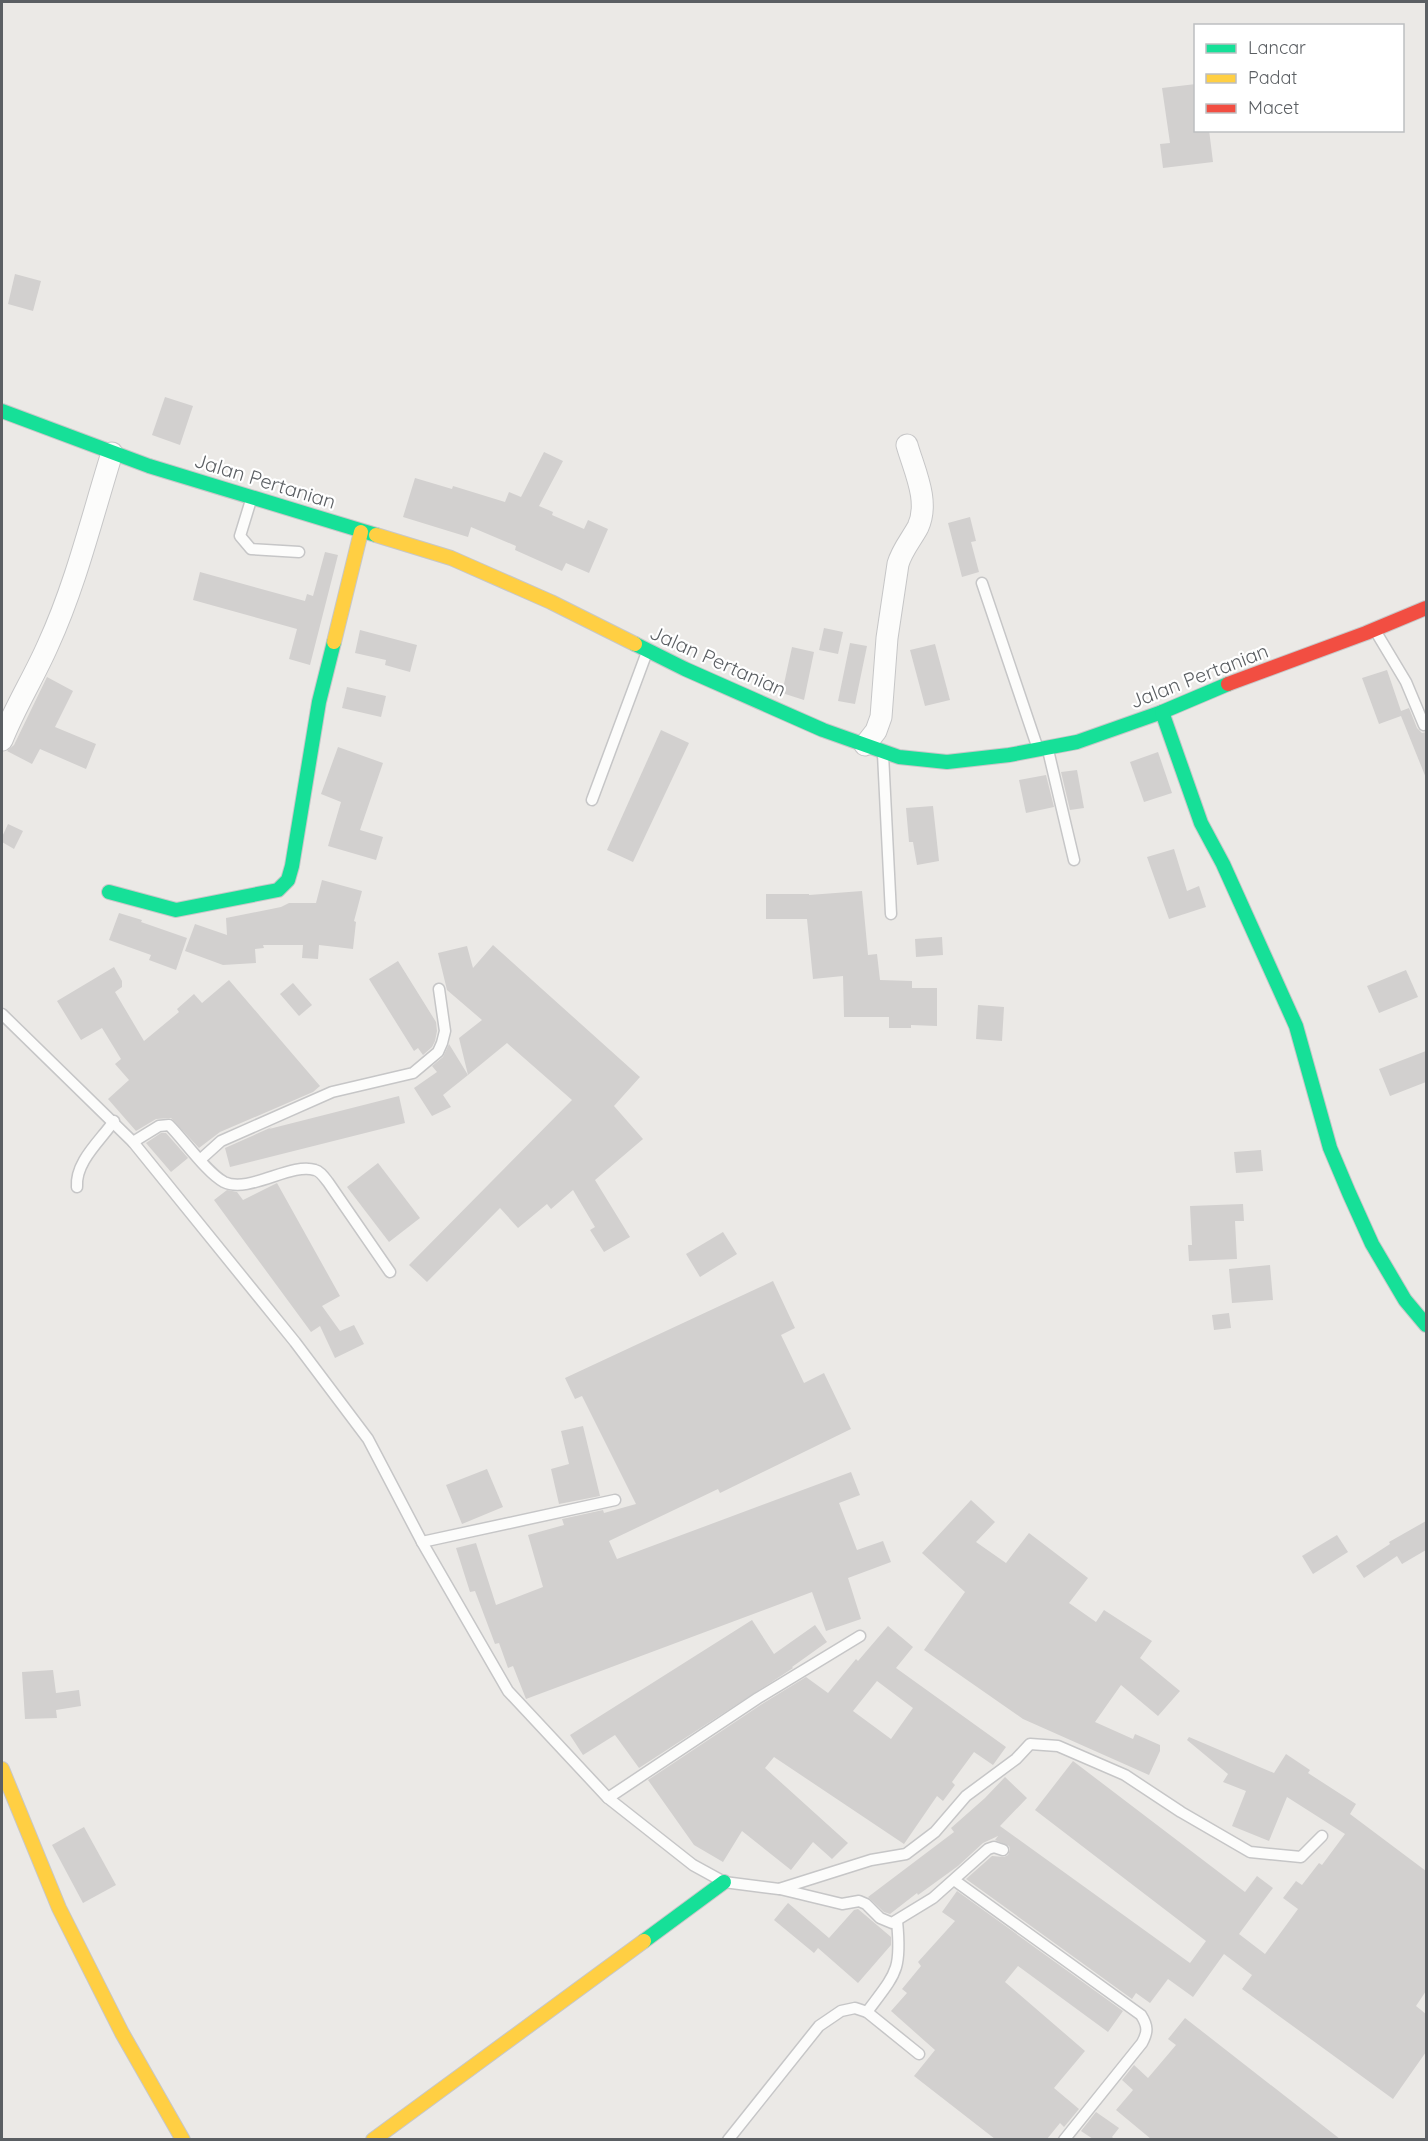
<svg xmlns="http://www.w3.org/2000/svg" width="1428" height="2141" font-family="Quicksand,sans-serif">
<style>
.building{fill:#d2d0cf;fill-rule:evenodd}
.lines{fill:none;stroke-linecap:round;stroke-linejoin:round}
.lane-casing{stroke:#c6c6c7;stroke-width:13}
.street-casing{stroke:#c6c6c7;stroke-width:23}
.fast-casing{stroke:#c7c7c8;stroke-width:16}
.slow-casing{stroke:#c7c7c8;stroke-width:16}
.jam-casing{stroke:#c7c7c8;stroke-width:16}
.lane{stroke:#fcfcfb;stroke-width:10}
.street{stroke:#fcfcfb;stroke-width:21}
.fast{stroke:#16e098;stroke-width:14}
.slow{stroke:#ffcf43;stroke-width:14}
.jam{stroke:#f24e42;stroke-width:14}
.labels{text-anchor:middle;stroke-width:4.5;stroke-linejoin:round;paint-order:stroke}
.street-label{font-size:20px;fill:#5b5f63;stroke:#fff}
</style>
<rect width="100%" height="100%" fill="#ebe9e6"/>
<!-- building -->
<g class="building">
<path d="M 1196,84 L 1196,130 L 1209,130 L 1213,162 L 1163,168 L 1160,144 L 1170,143 L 1162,88 Z"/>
<path d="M 15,274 L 41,281 L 33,311 L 8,304 Z"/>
<path d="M 165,397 L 193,406 L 180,445 L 152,435 Z"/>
<path d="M 544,452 L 563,461 L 539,506 L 553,512 L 552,515 L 584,529 L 588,520 L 608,529 L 589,573 L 566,563 L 562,571 L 515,550 L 516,546 L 471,527 L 468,537 L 403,517 L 415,478 L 452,489 L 453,486 L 505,502 L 509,492 L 521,497 Z"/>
<path d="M 970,517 L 976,541 L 971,542 L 979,572 L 962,577 L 948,523 Z"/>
<path d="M 325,552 L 338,555 L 310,665 L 289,659 L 297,629 L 193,600 L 200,572 L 305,601 L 307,594 L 313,596 Z"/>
<path d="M 824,628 L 843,632 L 838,654 L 819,650 Z"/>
<path d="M 360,630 L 417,645 L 410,672 L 385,665 L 386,660 L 355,653 Z"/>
<path d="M 850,643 L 867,646 L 855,704 L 838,701 Z"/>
<path d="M 935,644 L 950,700 L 925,706 L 910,650 Z"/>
<path d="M 792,647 L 814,652 L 804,700 L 782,693 Z"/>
<path d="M 1387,670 L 1401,711 L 1409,708 L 1417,728 L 1422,733 L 1426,732 L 1426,778 L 1401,716 L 1379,724 L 1362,678 Z"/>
<path d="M 47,677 L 73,691 L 55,727 L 96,744 L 86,769 L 40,749 L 32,764 L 7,751 L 14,745 Z"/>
<path d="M 347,687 L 386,696 L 381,717 L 342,708 Z"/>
<path d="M 661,730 L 689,743 L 633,862 L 607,850 Z"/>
<path d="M 338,747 L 383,763 L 360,830 L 383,837 L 376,860 L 328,846 L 341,802 L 321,794 Z"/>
<path d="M 1158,752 L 1172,793 L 1144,802 L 1130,762 Z"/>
<path d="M 1077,770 L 1084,808 L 1070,810 L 1061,772 Z"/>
<path d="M 1046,775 L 1054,807 L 1026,813 L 1019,780 Z"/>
<path d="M 933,806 L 939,861 L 917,865 L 913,842 L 909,842 L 906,808 Z"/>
<path d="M 8,824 L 23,831 L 14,849 L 2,842 L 2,837 Z"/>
<path d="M 1174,849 L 1187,891 L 1199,886 L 1206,907 L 1169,919 L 1147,857 Z"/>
<path d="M 322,880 L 362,891 L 354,921 L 356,922 L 353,949 L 319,945 L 318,959 L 302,958 L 303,945 L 263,945 L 264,948 L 255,949 L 256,963 L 223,965 L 185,951 L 195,924 L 227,935 L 226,918 L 281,907 L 289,903 L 316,903 Z"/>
<path d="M 862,891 L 868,955 L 877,954 L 880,980 L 912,981 L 912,988 L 937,988 L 937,1026 L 911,1025 L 911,1028 L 889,1028 L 889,1017 L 844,1017 L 843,976 L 813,979 L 807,919 L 766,919 L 766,894 L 809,894 L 809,895 Z"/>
<path d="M 119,913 L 142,920 L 141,922 L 187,938 L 176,970 L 149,960 L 151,955 L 109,940 Z"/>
<path d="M 942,937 L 943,955 L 916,957 L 915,939 Z"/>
<path d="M 493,945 L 640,1077 L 614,1106 L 643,1139 L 595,1180 L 630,1237 L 604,1252 L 590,1230 L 595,1227 L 573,1190 L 551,1209 L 547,1204 L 518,1228 L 500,1208 L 427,1282 L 409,1265 L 572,1100 L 507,1043 L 468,1075 L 459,1038 L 482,1020 L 447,990 L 438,953 L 467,946 L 473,968 Z"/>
<path d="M 398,961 L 436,1022 L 437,1031 L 435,1041 L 432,1047 L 423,1055 L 418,1048 L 414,1051 L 369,979 Z"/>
<path d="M 114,967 L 122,981 L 122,987 L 115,992 L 144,1041 L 179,1012 L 177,1009 L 194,994 L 202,1003 L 229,980 L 320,1086 L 313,1092 L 220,1132 L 199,1148 L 171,1118 L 156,1119 L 136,1131 L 108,1099 L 129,1080 L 115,1064 L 121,1059 L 102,1028 L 81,1040 L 57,1001 Z"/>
<path d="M 1406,970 L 1418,997 L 1379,1013 L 1367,986 Z"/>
<path d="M 293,983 L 312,1005 L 299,1016 L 280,994 Z"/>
<path d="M 978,1005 L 1004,1007 L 1002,1041 L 976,1039 Z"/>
<path d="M 449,1044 L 468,1075 L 443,1095 L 451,1107 L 432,1116 L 414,1088 L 437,1072 L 432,1066 L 443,1057 Z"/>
<path d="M 1426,1051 L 1426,1082 L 1390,1096 L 1379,1069 Z"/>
<path d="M 399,1096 L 405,1123 L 230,1167 L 225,1148 L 272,1127 L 269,1129 Z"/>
<path d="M 161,1133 L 166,1133 L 188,1158 L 171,1172 L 146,1143 Z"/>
<path d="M 1261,1150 L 1263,1171 L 1236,1173 L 1234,1152 Z"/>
<path d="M 378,1163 L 420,1218 L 389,1242 L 347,1187 Z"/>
<path d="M 277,1183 L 340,1296 L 322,1306 L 340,1331 L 354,1325 L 364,1344 L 335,1358 L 320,1326 L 311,1332 L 214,1200 L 227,1190 L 237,1192 L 243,1200 Z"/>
<path d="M 1243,1204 L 1244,1221 L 1235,1221 L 1237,1259 L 1189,1261 L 1188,1245 L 1192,1245 L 1190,1206 Z"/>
<path d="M 723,1232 L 737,1254 L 700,1277 L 686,1254 Z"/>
<path d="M 1270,1265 L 1273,1300 L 1232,1303 L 1229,1269 Z"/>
<path d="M 773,1281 L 795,1328 L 781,1335 L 804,1383 L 824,1373 L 851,1429 L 720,1493 L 718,1489 L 609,1541 L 617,1559 L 851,1472 L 860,1495 L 839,1503 L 857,1550 L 883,1541 L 891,1562 L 848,1578 L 861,1619 L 826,1631 L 812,1592 L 526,1699 L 513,1666 L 508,1668 L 499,1643 L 495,1644 L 475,1591 L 470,1592 L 456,1548 L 476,1543 L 496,1605 L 543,1587 L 528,1535 L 564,1525 L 562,1519 L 603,1510 L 604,1513 L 636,1504 L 582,1396 L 575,1399 L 565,1378 Z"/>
<path d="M 1229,1313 L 1231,1328 L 1214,1330 L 1212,1315 Z"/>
<path d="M 583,1426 L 600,1496 L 559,1504 L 551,1469 L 569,1464 L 561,1431 Z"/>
<path d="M 487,1469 L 503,1507 L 462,1524 L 446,1485 Z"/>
<path d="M 971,1500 L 995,1522 L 976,1542 L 1006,1563 L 1029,1533 L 1088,1578 L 1069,1603 L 1096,1622 L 1104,1610 L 1152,1641 L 1140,1658 L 1180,1691 L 1158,1716 L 1121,1685 L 1095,1722 L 1133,1739 L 1135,1734 L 1160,1745 L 1160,1751 L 1149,1775 L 1023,1719 L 924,1650 L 965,1592 L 922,1553 Z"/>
<path d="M 1426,1521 L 1426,1550 L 1402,1564 L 1397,1556 L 1364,1578 L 1356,1566 L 1390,1544 L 1389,1542 Z"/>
<path d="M 1337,1535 L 1348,1552 L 1313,1574 L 1302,1556 Z"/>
<path d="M 752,1620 L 774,1654 L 815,1625 L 827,1642 L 792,1667 L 793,1668 L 639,1768 L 615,1735 L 583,1755 L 570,1735 Z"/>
<path d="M 888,1626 L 913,1647 L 896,1668 L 1006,1747 L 993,1765 L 974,1752 L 952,1782 L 955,1785 L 943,1801 L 937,1796 L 904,1844 L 774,1757 L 765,1768 L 848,1843 L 832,1859 L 813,1842 L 791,1870 L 742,1831 L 723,1862 L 694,1845 L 648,1780 L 762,1704 L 806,1677 L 828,1693 L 856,1659 L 858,1661 ZM 877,1681 L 913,1708 L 891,1739 L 853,1711 Z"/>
<path d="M 53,1670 L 56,1693 L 79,1690 L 81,1706 L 56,1710 L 57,1718 L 25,1719 L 22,1672 Z"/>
<path d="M 1189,1737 L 1274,1773 L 1286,1754 L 1310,1770 L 1308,1773 L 1356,1804 L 1350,1814 L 1426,1871 L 1426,1991 L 1416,2006 L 1426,2014 L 1426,2052 L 1393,2099 L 1242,1989 L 1252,1975 L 1224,1954 L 1193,1997 L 1168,1979 L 1150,2003 L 1136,1993 L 1132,1999 L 966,1879 L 992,1856 L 1004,1857 L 1008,1855 L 1010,1849 L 1009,1846 L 995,1840 L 998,1836 L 983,1843 L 958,1866 L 918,1895 L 917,1893 L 890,1914 L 884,1912 L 868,1897 L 954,1832 L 951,1828 L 985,1798 L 1005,1777 L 1027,1798 L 1000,1826 L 1190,1963 L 1206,1941 L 1035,1810 L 1073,1761 L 1245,1892 L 1257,1876 L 1273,1888 L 1239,1934 L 1265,1954 L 1298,1909 L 1283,1898 L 1296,1881 L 1302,1885 L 1319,1863 L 1322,1865 L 1345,1834 L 1287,1797 L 1269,1841 L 1232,1826 L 1246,1791 L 1223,1782 L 1228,1774 L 1187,1740 Z"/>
<path d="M 84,1827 L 116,1885 L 83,1903 L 52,1845 Z"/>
<path d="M 957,1891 L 1123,2011 L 1108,2032 L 1018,1966 L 1005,1982 L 1085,2051 L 1054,2088 L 1079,2109 L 1064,2127 L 1060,2123 L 1047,2139 L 995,2139 L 914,2076 L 935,2050 L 891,2011 L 907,1993 L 902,1989 L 921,1966 L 918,1962 L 955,1921 L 942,1912 Z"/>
<path d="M 788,1903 L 829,1938 L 854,1910 L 858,1909 L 891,1937 L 891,1945 L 858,1983 L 818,1948 L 814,1953 L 774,1920 Z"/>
<path d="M 1185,2018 L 1340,2139 L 1151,2139 L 1116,2110 L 1133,2090 L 1122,2080 L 1134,2065 L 1148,2078 L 1176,2045 L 1168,2039 Z"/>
<path d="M 1096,2112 L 1119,2128 L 1112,2137 L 1114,2139 L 1093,2139 L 1081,2131 Z"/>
</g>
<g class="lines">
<defs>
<g id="lane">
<path d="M 251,500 L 240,536 L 251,549 L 299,552"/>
<path d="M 982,583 L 1038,749"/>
<path d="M 1376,632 L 1406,682 L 1424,725"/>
<path d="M 1048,750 L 1074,860"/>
<path d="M 883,754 L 891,914"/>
<path d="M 592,800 L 647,652"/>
<path d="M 2,1014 L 133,1142 L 295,1342 L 368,1439 L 422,1542 L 508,1691 L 608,1798 L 693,1865 L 724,1882 L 779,1889 L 871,1860 L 906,1854 L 935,1832 L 966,1796 L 1016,1759 L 1030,1744 L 1058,1746 L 1125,1775 L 1181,1812 L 1250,1852 L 1301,1857 L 1322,1836"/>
<path d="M 133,1142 L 159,1126 L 169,1125 C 184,1140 207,1173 224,1182 C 249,1194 291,1162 315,1170 C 320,1171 324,1177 328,1182 L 390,1272"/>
<path d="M 201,1159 L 221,1141 L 332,1092 L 413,1073 L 438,1052 L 442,1043 L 445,1031 L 439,989"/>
<path d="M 77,1187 C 75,1162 100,1141 114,1121"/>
<path d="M 422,1542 L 615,1500"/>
<path d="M 608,1798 L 758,1698 L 860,1636"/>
<path d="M 954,1880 L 1141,2015 C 1148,2026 1148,2032 1142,2043 L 1064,2140"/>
<path d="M 780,1889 L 842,1904 L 859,1901 L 866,1904 L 880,1918 L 892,1923 L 933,1898 L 988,1849 L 994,1847 L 1003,1850"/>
<path d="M 867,2012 C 896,1973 902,1971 897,1921"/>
<path d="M 728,2140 L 819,2026 L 841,2011 L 855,2008 L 867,2012 L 919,2054"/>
</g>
<g id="street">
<path d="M 2,740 C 15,707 34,677 48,645 C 76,584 92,517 112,453"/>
<path d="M 865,745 L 876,731 L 881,717 L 887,638 L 898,564 C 902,550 911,540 918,527 C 930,501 914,470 907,445"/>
</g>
<g id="fast">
<path d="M 2,411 L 149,466 L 376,535"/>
<path d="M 635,644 L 685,669 L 823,730 L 899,757 L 947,762 L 1009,755 L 1077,742 L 1162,712 L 1228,684"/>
<path d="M 1162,712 L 1201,823 L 1223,864 L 1296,1026 L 1330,1148 L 1349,1193 L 1372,1244 L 1405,1300 L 1426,1325"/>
<path d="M 109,892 L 176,910 L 278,890 L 288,880 L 292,866 L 319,702 L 334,642"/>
<path d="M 644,1941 L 724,1882"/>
</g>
<g id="slow">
<path d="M 376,535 L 451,558 L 551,602 L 635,644"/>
<path d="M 334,642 L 361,532"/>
<path d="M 2,1769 L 59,1908 L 122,2033 L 183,2140"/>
<path d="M 373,2140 L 644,1941"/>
</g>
<path id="jam" d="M 1228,684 L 1366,633 L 1426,608"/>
</defs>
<!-- lane casing -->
<use href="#lane" class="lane-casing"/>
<!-- street casing -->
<use href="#street" class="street-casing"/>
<!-- fast casing -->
<use href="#fast" class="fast-casing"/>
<!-- slow casing -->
<use href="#slow" class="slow-casing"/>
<!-- jam casing -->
<use href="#jam" class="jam-casing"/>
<!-- lane -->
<use href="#lane" class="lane"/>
<!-- street -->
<use href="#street" class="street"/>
<!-- fast -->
<use href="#fast" class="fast"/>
<!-- slow -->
<use href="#slow" class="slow"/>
<!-- jam -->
<use href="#jam" class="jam"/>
</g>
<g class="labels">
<!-- street labels -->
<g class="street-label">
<text transform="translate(265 481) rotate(17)" y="7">Jalan Pertanian</text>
<text transform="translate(718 661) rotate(24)" y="7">Jalan Pertanian</text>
<text transform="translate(1199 676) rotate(-21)" y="7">Jalan Pertanian</text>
</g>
</g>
<!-- border -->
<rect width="1428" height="2141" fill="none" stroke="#5b5f63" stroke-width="6"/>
<!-- legend -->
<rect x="1194" y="24" width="210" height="108" fill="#ffffff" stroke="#bdbfc1" stroke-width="1.5"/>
<rect x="1206" y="44" width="30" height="9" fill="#16e098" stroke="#bdbfc1" stroke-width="1.5"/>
<text x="1248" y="54" font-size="18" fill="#5b5f63">Lancar</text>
<rect x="1206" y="74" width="30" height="9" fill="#ffcf43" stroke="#bdbfc1" stroke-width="1.5"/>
<text x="1248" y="84" font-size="18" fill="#5b5f63">Padat</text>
<rect x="1206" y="104" width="30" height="9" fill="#f24e42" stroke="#bdbfc1" stroke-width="1.5"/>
<text x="1248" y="114" font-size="18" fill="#5b5f63">Macet</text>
</svg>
